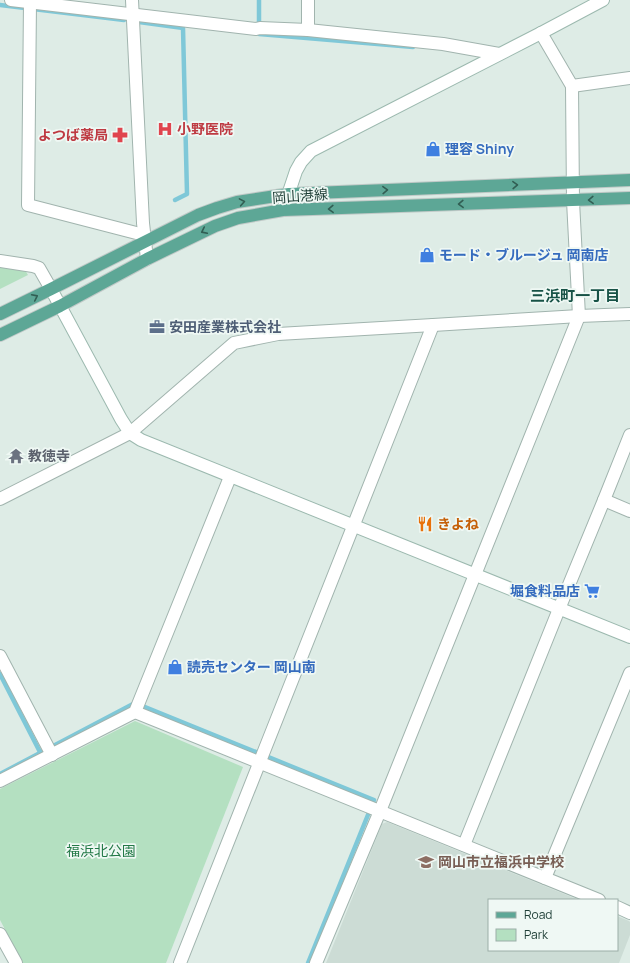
<svg xmlns="http://www.w3.org/2000/svg" width="630" height="963" font-family="Manrope,'Noto Sans JP',sans-serif">
<style>
.built{fill:#ccdcd5}
.green{fill:#b4e0c1}
.lines{fill:none;stroke-linecap:round;stroke-linejoin:round}
.stream{stroke:#7fc8d8;stroke-width:4.5}
.street-casing{stroke:#a1b4ae;stroke-width:14}
.secondary-casing{stroke:#9cb9af;stroke-width:14}
.primary-casing{stroke:#c0c9c7;stroke-width:14}
.street{stroke:#fff;stroke-width:12}
.secondary{stroke:#fff;stroke-width:12}
.primary{stroke:#5da796;stroke-width:12}
.oneway{stroke:#315e53}
.labels{text-anchor:middle;stroke-width:3.5;stroke-linejoin:round;paint-order:stroke}
.health-label{font-size:14px;font-weight:bold;fill:#be3a42;stroke:#eff8f4;text-anchor:start}
.shop-label{font-size:14px;font-weight:bold;fill:#366cbe;stroke:#eff8f4;text-anchor:start}
.street-label{font-size:14px;fill:#1e3e36;stroke:#eff8f4}
.service-label{font-size:14px;font-weight:bold;fill:#4e5e75;stroke:#eff8f4;text-anchor:start}
.worship-label{font-size:14px;font-weight:bold;fill:#5b616d;stroke:#eff8f4;text-anchor:start}
.food-label{font-size:14px;font-weight:bold;fill:#c56008;stroke:#eff8f4;text-anchor:start}
.park-label{font-size:14px;fill:#237947;stroke:#eff8f4}
.education-label{font-size:14px;font-weight:bold;fill:#785e54;stroke:#eff8f4;text-anchor:start}
.neighbourhood-label{font-size:15px;font-weight:bold;fill:#175246;stroke:#eff8f4}
</style>
<rect width="100%" height="100%" fill="#deece6"/>
<!-- built -->
<path class="built" d="M 387,822 L 579,900 L 489,900 L 489,950 L 617,950 L 617,916 L 629,921 L 630,922 L 630,935 L 619,963 L 326,963 L 382,824 Z"/>
<!-- green -->
<g class="green">
<path d="M 0,267 L 25,270 L 28,275 L 0,289 Z"/>
<path d="M 135,721 L 243,767 L 166,963 L 23,963 L 0,920 L 0,789 Z"/>
</g>
<g class="lines">
<!-- stream -->
<g class="stream">
<path d="M 259,0 L 259,34 L 413,47"/>
<path d="M 0,5 L 124,20"/>
<path d="M 139,22 L 183,28 L 187,194 L 175,200"/>
<path d="M 0,674 L 40,752"/>
<path d="M 0,774 L 133,704 L 145,707 L 374,800 L 308,963"/>
</g>
<defs>
<g id="street">
<path d="M 11,0 L 256,29 L 260,28 L 308,30 L 443,44 L 499,54"/>
<path d="M 132,0 L 143,223 L 147,259"/>
<path d="M 308,0 L 308,30"/>
<path d="M 30,2 L 28,205 L 144,235"/>
<path d="M 572,86 L 630,78"/>
<path d="M 0,261 L 33,266 L 39,268 L 51,289"/>
<path d="M 0,499 L 130,433 L 234,343 L 278,334 L 433,325 L 579,316 L 630,314"/>
<path d="M 604,500 L 630,511"/>
<path d="M 0,656 L 52,755"/>
<path d="M 135,712 L 599,900"/>
<path d="M 0,781 L 135,712 L 230,477"/>
<path d="M 464,845 L 559,609 L 604,500 L 630,435"/>
<path d="M 545,878 L 630,673"/>
<path d="M 617,907 L 630,913"/>
<path d="M 0,934 L 16,963"/>
<path d="M 180,963 L 433,325"/>
<path d="M 316,963 L 380,811 L 579,316 L 573,201 L 572,86 L 541,33"/>
</g>
<g id="secondary">
<path d="M 283,210 L 296,171 L 301,162 L 311,151 L 541,33 L 603,0"/>
<path d="M 51,289 L 121,419 L 130,433 L 141,440 L 630,637"/>
</g>
<g id="primary">
<path d="M 0,314 L 51,289 L 198,215 L 217,208 L 237,202 L 289,194 L 630,180"/>
<path d="M 0,335 L 60,306 L 147,259 L 215,226 L 238,218 L 283,210 L 630,198"/>
</g>
</defs>
<!-- street casing -->
<use href="#street" class="street-casing"/>
<!-- secondary casing -->
<use href="#secondary" class="secondary-casing"/>
<!-- primary casing -->
<use href="#primary" class="primary-casing"/>
<!-- street -->
<use href="#street" class="street"/>
<!-- secondary -->
<use href="#secondary" class="secondary"/>
<!-- primary -->
<use href="#primary" class="primary"/>
</g>
<!-- one-way arrows -->
<defs><path id="oneway-chevron" d="M-2-3.5L2.5 0L-2 3.5" fill="none" stroke-width="1.6" stroke-linecap="round" stroke-linejoin="round"/></defs>
<g class="oneway">
<use href="#oneway-chevron" transform="translate(515 185) rotate(-2)"/>
<use href="#oneway-chevron" transform="translate(385 190) rotate(-2)"/>
<use href="#oneway-chevron" transform="translate(591 200) rotate(178)"/>
<use href="#oneway-chevron" transform="translate(242 202) rotate(-10)"/>
<use href="#oneway-chevron" transform="translate(461 204) rotate(178)"/>
<use href="#oneway-chevron" transform="translate(331 209) rotate(178)"/>
<use href="#oneway-chevron" transform="translate(204 231) rotate(154)"/>
<use href="#oneway-chevron" transform="translate(35 297) rotate(-26)"/>
</g>
<!-- icons -->
<defs>
<symbol id="hospital-bare" viewBox="-9 -9 18 18"><path d="M-5-5h3v3.5h4V-5h3V5h-3V1.5h-4V5h-3Z" fill="#e0444e" stroke="#eff8f4" stroke-width="2.5" paint-order="stroke"/></symbol>
<symbol id="pharmacy-bare" viewBox="-9 -9 18 18"><path d="M-2-6h4v4h4v4h-4v4h-4v-4h-4v-4h4Z" fill="#e0444e" stroke="#eff8f4" stroke-width="2.5" paint-order="stroke"/></symbol>
<symbol id="shop-bare" viewBox="-9 -9 18 18"><path d="M-5-2.5h2.3a2.7 3.5 0 0 1 5.4 0H5L5.5 6h-11ZM-1.5-2.5h3a1.5 2.3 0 0 0-3 0Z" fill="#3f7fe0" stroke="#eff8f4" stroke-width="2.5" paint-order="stroke"/></symbol>
<symbol id="office-bare" viewBox="-9 -9 18 18"><path d="M-6-3h4V-5.5h4V-3h4V5H-6ZM-1-4.5V-3h2v-1.5ZM-6 0V1H6V0Z" fill="#5c6f8a" stroke="#eff8f4" stroke-width="2.5" paint-order="stroke"/></symbol>
<symbol id="temple-bare" viewBox="-9 -9 18 18"><path d="M0-6L5-2H3V0L6.5 2.5H4V6H1.5V3h-3V6H-4V2.5H-6.5L-3 0V-2H-5Z" fill="#6b7280" stroke="#eff8f4" stroke-width="2.5" paint-order="stroke"/></symbol>
<symbol id="restaurant-bare" viewBox="-9 -9 18 18"><path d="M-5-6h1v4h1v-4h1v4h1v-4h1v5L-1.5 .5V6h-2V.5L-5-1ZM5-6V6H3V1.5H1.5Q1.5-4 5-6Z" fill="#e8710a" stroke="#eff8f4" stroke-width="2.5" paint-order="stroke"/></symbol>
<symbol id="supermarket-bare" viewBox="-9 -9 18 18"><path d="M-6-5.5h2.5l.6 2H6L4.5 2H-2.5L-4.4-4H-6ZM-1.5 3.2a1.3 1.3 0 1 0 .1 0ZM3 3.2a1.3 1.3 0 1 0 .1 0Z" fill="#3f7fe0" stroke="#eff8f4" stroke-width="2.5" paint-order="stroke"/></symbol>
<symbol id="school-bare" viewBox="-9 -9 18 18"><path d="M0-5L7-2L0 1L-7-2ZM-4 1L0 2.5L4 1V4Q0 6-4 4Z" fill="#8d6e63" stroke="#eff8f4" stroke-width="2.5" paint-order="stroke"/></symbol>
</defs>
<g fill-rule="evenodd">
<use href="#hospital-bare" x="154" y="118" width="22" height="22"/>
<use href="#pharmacy-bare" x="109" y="124" width="22" height="22"/>
<use href="#shop-bare" x="422" y="138" width="22" height="22"/>
<use href="#shop-bare" x="416" y="244" width="22" height="22"/>
<use href="#office-bare" x="146" y="316" width="22" height="22"/>
<use href="#temple-bare" x="5" y="445" width="22" height="22"/>
<use href="#restaurant-bare" x="414" y="513" width="22" height="22"/>
<use href="#supermarket-bare" x="581" y="580" width="22" height="22"/>
<use href="#shop-bare" x="164" y="656" width="22" height="22"/>
<use href="#school-bare" x="415" y="851" width="22" height="22"/>
</g>
<g class="labels">
<!-- health labels -->
<g class="health-label">
<text x="177" y="134">小野医院</text>
<text x="108" y="140" text-anchor="end">よつば薬局</text>
</g>
<!-- shop labels -->
<g class="shop-label">
<text x="445" y="154">理容 Shiny</text>
<text x="439" y="260">モード・ブルージュ 岡南店</text>
<text x="580" y="596" text-anchor="end">堀食料品店</text>
<text x="187" y="672">読売センター 岡山南</text>
</g>
<!-- street labels -->
<g class="street-label">
<text transform="translate(300 196) rotate(-4)" y="5">岡山港線</text>
</g>
<!-- service labels -->
<g class="service-label">
<text x="169" y="332">安田産業株式会社</text>
</g>
<!-- worship labels -->
<g class="worship-label">
<text x="28" y="461">教徳寺</text>
</g>
<!-- food labels -->
<g class="food-label">
<text x="437" y="529">きよね</text>
</g>
<!-- park labels -->
<g class="park-label">
<text x="101" y="856">福浜北公園</text>
</g>
<!-- education labels -->
<g class="education-label">
<text x="438" y="867">岡山市立福浜中学校</text>
</g>
<!-- neighbourhood labels -->
<g class="neighbourhood-label">
<text x="575" y="301">三浜町一丁目</text>
</g>
</g>
<!-- legend -->
<rect x="488" y="899" width="130" height="52" fill="#eff8f4" stroke="#9baea8"/>
<rect x="496" y="912" width="20" height="6" fill="#5da796" stroke="#9baea8"/>
<text x="524" y="919" font-size="12" fill="#1e3e36">Road</text>
<rect x="496" y="929" width="20" height="12" fill="#b4e0c1" stroke="#9baea8"/>
<text x="524" y="939" font-size="12" fill="#1e3e36">Park</text>
</svg>
